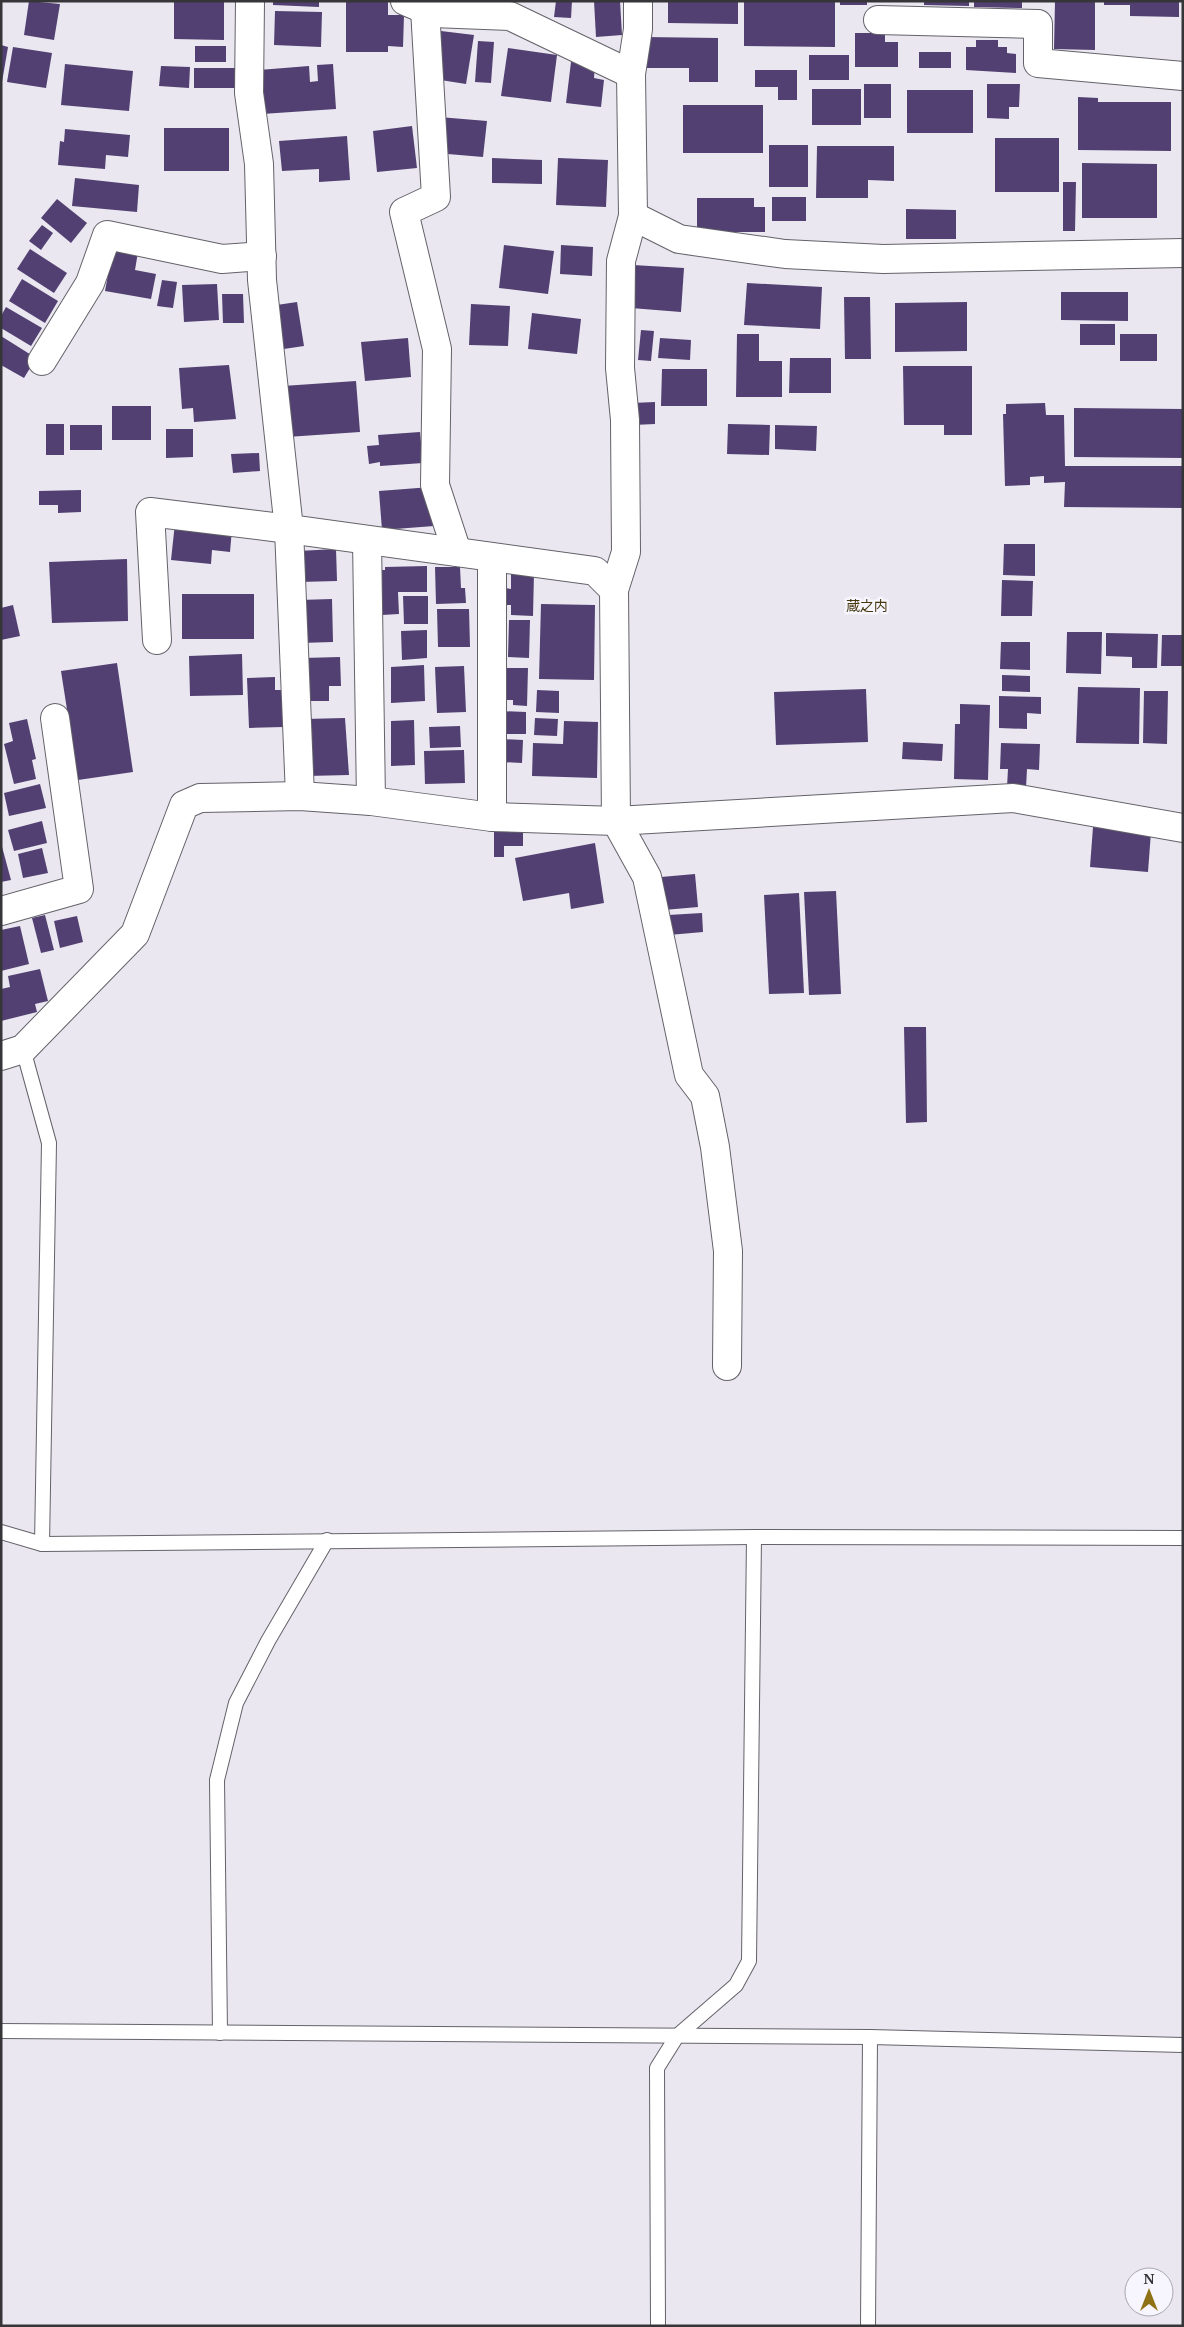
<svg xmlns="http://www.w3.org/2000/svg" width="1184" height="2327" font-family="'Noto Serif','Noto Sans JP',serif">
<style>
.building{fill:#514071}
.lines{fill:none;stroke-linecap:round;stroke-linejoin:round}
.service-casing{stroke:#646269;stroke-width:16}
.minor-casing{stroke:#646269;stroke-width:30}
.service{stroke:#fff;stroke-width:14}
.minor{stroke:#fff;stroke-width:28}
.labels{text-anchor:middle;stroke-width:5;stroke-linejoin:round;paint-order:stroke}
.neighbourhood-label{font-size:14px;fill:#46380f;stroke:#f7f5fd}
</style>
<rect width="100%" height="100%" fill="#eae7f0"/>
<!-- building -->
<g class="building">
<path d="M 29,1 L 60,4 L 54,40 L 24,35 Z"/>
<path d="M 174,1 L 224,1 L 224,40 L 174,39 Z"/>
<path d="M 273,1 L 319,1 L 319,7 L 273,5 Z"/>
<path d="M 556,1 L 572,1 L 571,18 L 554,17 Z"/>
<path d="M 594,1 L 620,1 L 622,35 L 596,37 Z"/>
<path d="M 668,1 L 738,1 L 738,24 L 668,23 Z"/>
<path d="M 744,1 L 835,1 L 835,47 L 744,46 Z"/>
<rect x="840" y="1" width="27" height="4"/>
<path d="M 924,1 L 969,1 L 969,6 L 924,5 Z"/>
<path d="M 974,1 L 1022,1 L 1022,8 L 974,7 Z"/>
<path d="M 1055,1 L 1095,1 L 1095,50 L 1054,49 Z"/>
<path d="M 1104,1 L 1179,1 L 1179,17 L 1130,16 L 1130,5 L 1104,5 Z"/>
<path d="M 346,2 L 388,2 L 388,15 L 404,15 L 403,47 L 388,46 L 388,52 L 346,52 Z"/>
<path d="M 275,11 L 322,12 L 321,47 L 274,45 Z"/>
<path d="M 441,31 L 474,35 L 466,84 L 434,79 Z"/>
<path d="M 855,33 L 885,33 L 885,42 L 898,42 L 898,67 L 855,67 Z"/>
<path d="M 645,37 L 718,38 L 718,82 L 689,82 L 689,68 L 645,68 Z"/>
<path d="M 976,40 L 998,40 L 998,47 L 1007,47 L 1007,53 L 1016,54 L 1016,73 L 966,70 L 966,47 L 976,47 Z"/>
<path d="M 478,41 L 494,42 L 491,83 L 475,82 Z"/>
<path d="M 1,45 L 8,47 L 2,82 L 1,82 Z"/>
<rect x="195" y="46" width="31" height="16"/>
<path d="M 13,47 L 52,53 L 46,88 L 7,82 Z"/>
<path d="M 508,48 L 557,55 L 551,102 L 501,96 Z"/>
<rect x="919" y="52" width="32" height="16"/>
<rect x="809" y="55" width="40" height="25"/>
<path d="M 571,62 L 595,64 L 594,78 L 604,80 L 601,107 L 566,103 Z"/>
<path d="M 65,64 L 133,71 L 129,111 L 61,105 Z"/>
<path d="M 333,64 L 336,109 L 262,114 L 259,70 L 309,66 L 310,82 L 318,81 L 317,65 Z"/>
<path d="M 161,66 L 190,67 L 189,88 L 159,86 Z"/>
<rect x="194" y="68" width="42" height="20"/>
<path d="M 755,70 L 797,70 L 797,100 L 778,100 L 778,87 L 755,87 Z"/>
<rect x="864" y="84" width="27" height="34"/>
<path d="M 987,84 L 1020,84 L 1019,107 L 1009,107 L 1009,119 L 987,118 Z"/>
<rect x="812" y="89" width="49" height="36"/>
<rect x="907" y="90" width="66" height="43"/>
<path d="M 1078,97 L 1098,98 L 1098,102 L 1171,102 L 1171,151 L 1078,150 Z"/>
<rect x="683" y="105" width="80" height="48"/>
<path d="M 439,117 L 487,121 L 483,157 L 436,153 Z"/>
<path d="M 412,126 L 417,168 L 377,172 L 373,131 Z"/>
<rect x="164" y="128" width="65" height="43"/>
<path d="M 65,129 L 130,135 L 128,157 L 106,155 L 105,169 L 58,165 L 60,141 L 64,142 Z"/>
<path d="M 347,136 L 350,180 L 319,182 L 319,169 L 282,171 L 279,141 Z"/>
<rect x="995" y="138" width="64" height="54"/>
<rect x="769" y="145" width="39" height="42"/>
<path d="M 817,146 L 894,146 L 894,181 L 868,180 L 868,198 L 816,198 Z"/>
<path d="M 492,158 L 542,160 L 542,184 L 492,183 Z"/>
<path d="M 558,158 L 608,160 L 606,207 L 556,205 Z"/>
<path d="M 1082,163 L 1157,164 L 1157,218 L 1082,218 Z"/>
<path d="M 75,178 L 139,185 L 137,212 L 72,206 Z"/>
<path d="M 1063,182 L 1076,182 L 1075,231 L 1063,231 Z"/>
<rect x="772" y="197" width="34" height="24"/>
<path d="M 697,198 L 754,198 L 754,207 L 765,207 L 765,232 L 697,232 Z"/>
<path d="M 57,199 L 87,223 L 71,243 L 41,218 Z"/>
<path d="M 906,209 L 956,210 L 956,239 L 906,239 Z"/>
<path d="M 42,225 L 53,233 L 41,250 L 29,241 Z"/>
<path d="M 504,245 L 554,251 L 548,294 L 499,288 Z"/>
<path d="M 561,245 L 593,247 L 592,276 L 560,274 Z"/>
<path d="M 113,248 L 138,252 L 135,270 L 156,274 L 151,299 L 105,291 Z"/>
<path d="M 30,249 L 67,273 L 54,293 L 17,269 Z"/>
<path d="M 633,265 L 684,268 L 681,312 L 631,308 Z"/>
<path d="M 22,279 L 58,301 L 45,323 L 9,301 Z"/>
<path d="M 162,280 L 177,282 L 173,308 L 157,306 Z"/>
<path d="M 747,283 L 822,287 L 820,329 L 744,325 Z"/>
<path d="M 217,284 L 219,320 L 184,322 L 182,285 Z"/>
<path d="M 1061,292 L 1128,292 L 1128,321 L 1061,320 Z"/>
<path d="M 222,294 L 243,294 L 244,323 L 223,323 Z"/>
<path d="M 844,297 L 870,297 L 871,359 L 845,359 Z"/>
<path d="M 297,302 L 304,346 L 277,350 L 270,306 Z"/>
<path d="M 967,302 L 967,351 L 895,352 L 895,303 Z"/>
<path d="M 471,304 L 510,306 L 508,346 L 469,345 Z"/>
<path d="M 6,307 L 42,328 L 31,346 L 1,328 L 1,316 Z"/>
<path d="M 532,313 L 581,319 L 577,354 L 528,349 Z"/>
<rect x="1080" y="324" width="35" height="21"/>
<path d="M 641,330 L 654,331 L 651,361 L 638,360 Z"/>
<path d="M 737,334 L 759,334 L 759,361 L 782,361 L 782,397 L 736,397 Z"/>
<rect x="1120" y="334" width="37" height="27"/>
<path d="M 1,336 L 36,358 L 24,378 L 1,365 Z"/>
<path d="M 408,338 L 411,377 L 365,381 L 361,342 Z"/>
<path d="M 660,338 L 691,340 L 690,360 L 658,358 Z"/>
<path d="M 790,358 L 831,358 L 831,393 L 789,393 Z"/>
<path d="M 229,365 L 236,419 L 194,422 L 193,408 L 182,409 L 179,368 Z"/>
<path d="M 903,366 L 972,366 L 972,435 L 944,435 L 944,425 L 904,425 Z"/>
<path d="M 662,369 L 707,369 L 707,406 L 661,406 Z"/>
<path d="M 356,381 L 360,432 L 287,437 L 283,386 Z"/>
<path d="M 655,402 L 655,424 L 633,425 L 632,403 Z"/>
<path d="M 1045,403 L 1046,415 L 1064,415 L 1065,466 L 1183,466 L 1183,508 L 1064,507 L 1065,482 L 1044,483 L 1044,476 L 1030,477 L 1030,485 L 1005,486 L 1003,414 L 1006,414 L 1006,404 Z"/>
<rect x="112" y="406" width="39" height="34"/>
<path d="M 1074,408 L 1183,409 L 1183,458 L 1074,457 Z"/>
<rect x="46" y="424" width="18" height="31"/>
<path d="M 728,424 L 770,425 L 769,455 L 727,454 Z"/>
<rect x="70" y="425" width="32" height="25"/>
<path d="M 775,425 L 817,426 L 816,451 L 775,449 Z"/>
<path d="M 166,429 L 193,429 L 193,457 L 166,458 Z"/>
<path d="M 420,432 L 423,463 L 380,466 L 380,462 L 369,464 L 367,446 L 379,445 L 378,435 Z"/>
<path d="M 259,453 L 260,471 L 233,473 L 231,454 Z"/>
<path d="M 431,487 L 434,526 L 382,530 L 379,491 Z"/>
<path d="M 81,490 L 81,512 L 58,513 L 58,505 L 39,505 L 39,491 Z"/>
<path d="M 175,523 L 232,529 L 230,552 L 212,550 L 211,564 L 171,560 Z"/>
<path d="M 1004,544 L 1035,544 L 1035,576 L 1003,575 Z"/>
<path d="M 336,549 L 337,581 L 299,582 L 298,551 Z"/>
<path d="M 127,559 L 128,621 L 52,623 L 49,562 Z"/>
<path d="M 427,566 L 427,592 L 398,592 L 399,614 L 382,615 L 381,570 L 385,570 L 385,567 Z"/>
<path d="M 435,567 L 460,567 L 461,588 L 465,588 L 466,603 L 436,604 Z"/>
<path d="M 511,571 L 534,572 L 533,616 L 511,615 L 511,605 L 504,605 L 505,588 L 511,589 Z"/>
<path d="M 1002,580 L 1033,581 L 1032,616 L 1001,616 Z"/>
<rect x="182" y="594" width="72" height="45"/>
<path d="M 403,596 L 428,596 L 428,624 L 404,624 Z"/>
<path d="M 332,599 L 333,642 L 300,643 L 299,600 Z"/>
<path d="M 541,604 L 595,605 L 594,680 L 539,679 Z"/>
<path d="M 13,605 L 20,636 L 1,640 L 1,608 Z"/>
<path d="M 437,609 L 469,609 L 470,647 L 438,647 Z"/>
<path d="M 509,620 L 530,620 L 529,658 L 508,657 Z"/>
<path d="M 427,630 L 427,658 L 402,660 L 401,631 Z"/>
<path d="M 1067,632 L 1102,632 L 1101,674 L 1066,673 Z"/>
<path d="M 1106,633 L 1158,634 L 1157,668 L 1132,668 L 1132,657 L 1106,656 Z"/>
<path d="M 1162,635 L 1183,635 L 1183,666 L 1161,666 Z"/>
<path d="M 1001,642 L 1030,642 L 1030,670 L 1000,669 Z"/>
<path d="M 242,654 L 243,695 L 190,696 L 189,656 Z"/>
<path d="M 340,657 L 341,686 L 329,686 L 329,701 L 305,701 L 303,658 Z"/>
<path d="M 117,663 L 133,772 L 78,780 L 61,671 Z"/>
<path d="M 424,665 L 425,701 L 391,703 L 391,667 Z"/>
<path d="M 464,666 L 466,712 L 437,713 L 435,667 Z"/>
<path d="M 500,668 L 528,668 L 527,706 L 513,705 L 513,700 L 499,700 Z"/>
<path d="M 1002,675 L 1030,676 L 1030,692 L 1002,691 Z"/>
<path d="M 275,677 L 275,690 L 282,690 L 283,727 L 249,728 L 247,678 Z"/>
<path d="M 1078,687 L 1140,688 L 1139,744 L 1076,743 Z"/>
<path d="M 866,689 L 868,742 L 776,745 L 774,692 Z"/>
<path d="M 537,690 L 559,691 L 559,713 L 536,712 Z"/>
<path d="M 1144,691 L 1168,691 L 1167,744 L 1143,743 Z"/>
<path d="M 999,696 L 1041,697 L 1041,714 L 1027,713 L 1027,729 L 999,728 Z"/>
<path d="M 960,704 L 990,705 L 988,780 L 954,779 L 955,724 L 960,724 Z"/>
<path d="M 499,711 L 526,712 L 526,734 L 498,734 Z"/>
<path d="M 345,718 L 349,775 L 307,776 L 305,719 Z"/>
<path d="M 535,718 L 558,719 L 557,736 L 534,735 Z"/>
<path d="M 27,719 L 36,759 L 32,760 L 36,779 L 14,784 L 4,744 L 13,741 L 9,723 Z"/>
<path d="M 414,720 L 415,765 L 391,766 L 391,721 Z"/>
<path d="M 564,721 L 598,722 L 597,778 L 532,776 L 533,743 L 563,744 Z"/>
<path d="M 460,726 L 461,747 L 430,748 L 429,727 Z"/>
<path d="M 501,739 L 523,740 L 522,763 L 500,762 Z"/>
<path d="M 903,742 L 943,744 L 942,761 L 902,759 Z"/>
<path d="M 1001,743 L 1040,744 L 1039,770 L 1027,769 L 1026,788 L 1007,787 L 1008,769 L 1000,769 Z"/>
<path d="M 464,750 L 465,783 L 425,784 L 424,751 Z"/>
<path d="M 40,784 L 46,808 L 9,816 L 4,793 Z"/>
<path d="M 42,821 L 47,843 L 14,851 L 8,830 Z"/>
<path d="M 523,827 L 523,846 L 504,846 L 504,857 L 494,857 L 494,828 Z"/>
<path d="M 1093,827 L 1151,832 L 1148,872 L 1090,867 Z"/>
<path d="M 1,843 L 11,880 L 1,882 Z"/>
<path d="M 595,843 L 604,903 L 571,909 L 569,893 L 523,901 L 515,858 Z"/>
<path d="M 42,848 L 48,873 L 23,878 L 18,854 Z"/>
<path d="M 695,874 L 698,907 L 664,910 L 661,877 Z"/>
<path d="M 836,891 L 841,994 L 809,995 L 804,892 Z"/>
<path d="M 799,893 L 804,993 L 769,994 L 764,895 Z"/>
<path d="M 702,913 L 703,932 L 669,935 L 668,915 Z"/>
<path d="M 45,915 L 54,950 L 41,953 L 32,918 Z"/>
<path d="M 77,916 L 83,942 L 60,948 L 54,921 Z"/>
<path d="M 20,926 L 29,964 L 1,971 L 1,930 Z"/>
<path d="M 40,969 L 48,1001 L 35,1004 L 37,1012 L 1,1021 L 1,989 L 10,987 L 8,976 Z"/>
<path d="M 904,1027 L 926,1027 L 927,1122 L 906,1123 Z"/>
</g>
<g class="lines">
<defs>
<g id="service">
<path d="M 23,1049 L 49,1143 L 42,1544"/>
<path d="M 1,1532 L 42,1544 L 754,1537 L 1183,1538"/>
<path d="M 1,2031 L 870,2037 L 1183,2045"/>
<path d="M 220,2033 L 217,1780 L 236,1703 L 268,1641 L 327,1540"/>
<path d="M 658,2326 L 657,2068 L 677,2036 L 736,1985 L 749,1961 L 754,1537"/>
<path d="M 868,2326 L 870,2037"/>
</g>
<g id="minor">
<path d="M 250,1 L 249,93 L 259,164 L 262,280 L 289,529 L 300,796"/>
<path d="M 405,1 L 433,13 L 510,16 L 631,74"/>
<path d="M 638,1 L 638,29 L 631,74 L 633,216 L 621,261 L 620,368 L 625,420 L 626,552 L 614,590 L 616,821 L 647,877 L 689,1075 L 705,1096 L 715,1147 L 728,1251 L 727,1366"/>
<path d="M 425,9 L 436,197 L 404,212 L 437,349 L 435,485 L 457,552"/>
<path d="M 878,20 L 1038,24 L 1038,63 L 1183,76"/>
<path d="M 633,216 L 679,239 L 785,254 L 883,259 L 1183,253"/>
<path d="M 42,361 L 90,283 L 107,235 L 222,259 L 262,256"/>
<path d="M 367,540 L 371,801"/>
<path d="M 492,558 L 492,817"/>
<path d="M 157,640 L 150,512 L 289,529 L 595,571 L 614,590"/>
<path d="M 1,911 L 79,889 L 55,718"/>
<path d="M 1,1056 L 23,1049 L 135,934 L 184,805 L 200,798 L 300,796 L 371,801 L 492,817 L 616,821 L 1013,798 L 1183,828"/>
</g>
</defs>
<!-- service casing -->
<use href="#service" class="service-casing"/>
<!-- minor casing -->
<use href="#minor" class="minor-casing"/>
<!-- service -->
<use href="#service" class="service"/>
<!-- minor -->
<use href="#minor" class="minor"/>
</g>
<g class="labels">
<!-- neighbourhood labels -->
<g class="neighbourhood-label">
<text x="867" y="611">蔵之内</text>
</g>
</g>
<!-- border -->
<rect width="1184" height="2327" fill="none" stroke="#363538" stroke-width="5"/>
<!-- north arrow -->
<g transform="translate(1149 2292)"><circle r="24" fill="#f7f5fd" stroke="#aaa8ae"/>
<path d="M0-4L9 19L0 12L-9 19Z" fill="#8f7216"/>
<text y="-8" font-size="14" font-weight="bold" text-anchor="middle" fill="#363538">N</text>
</g>
</svg>
